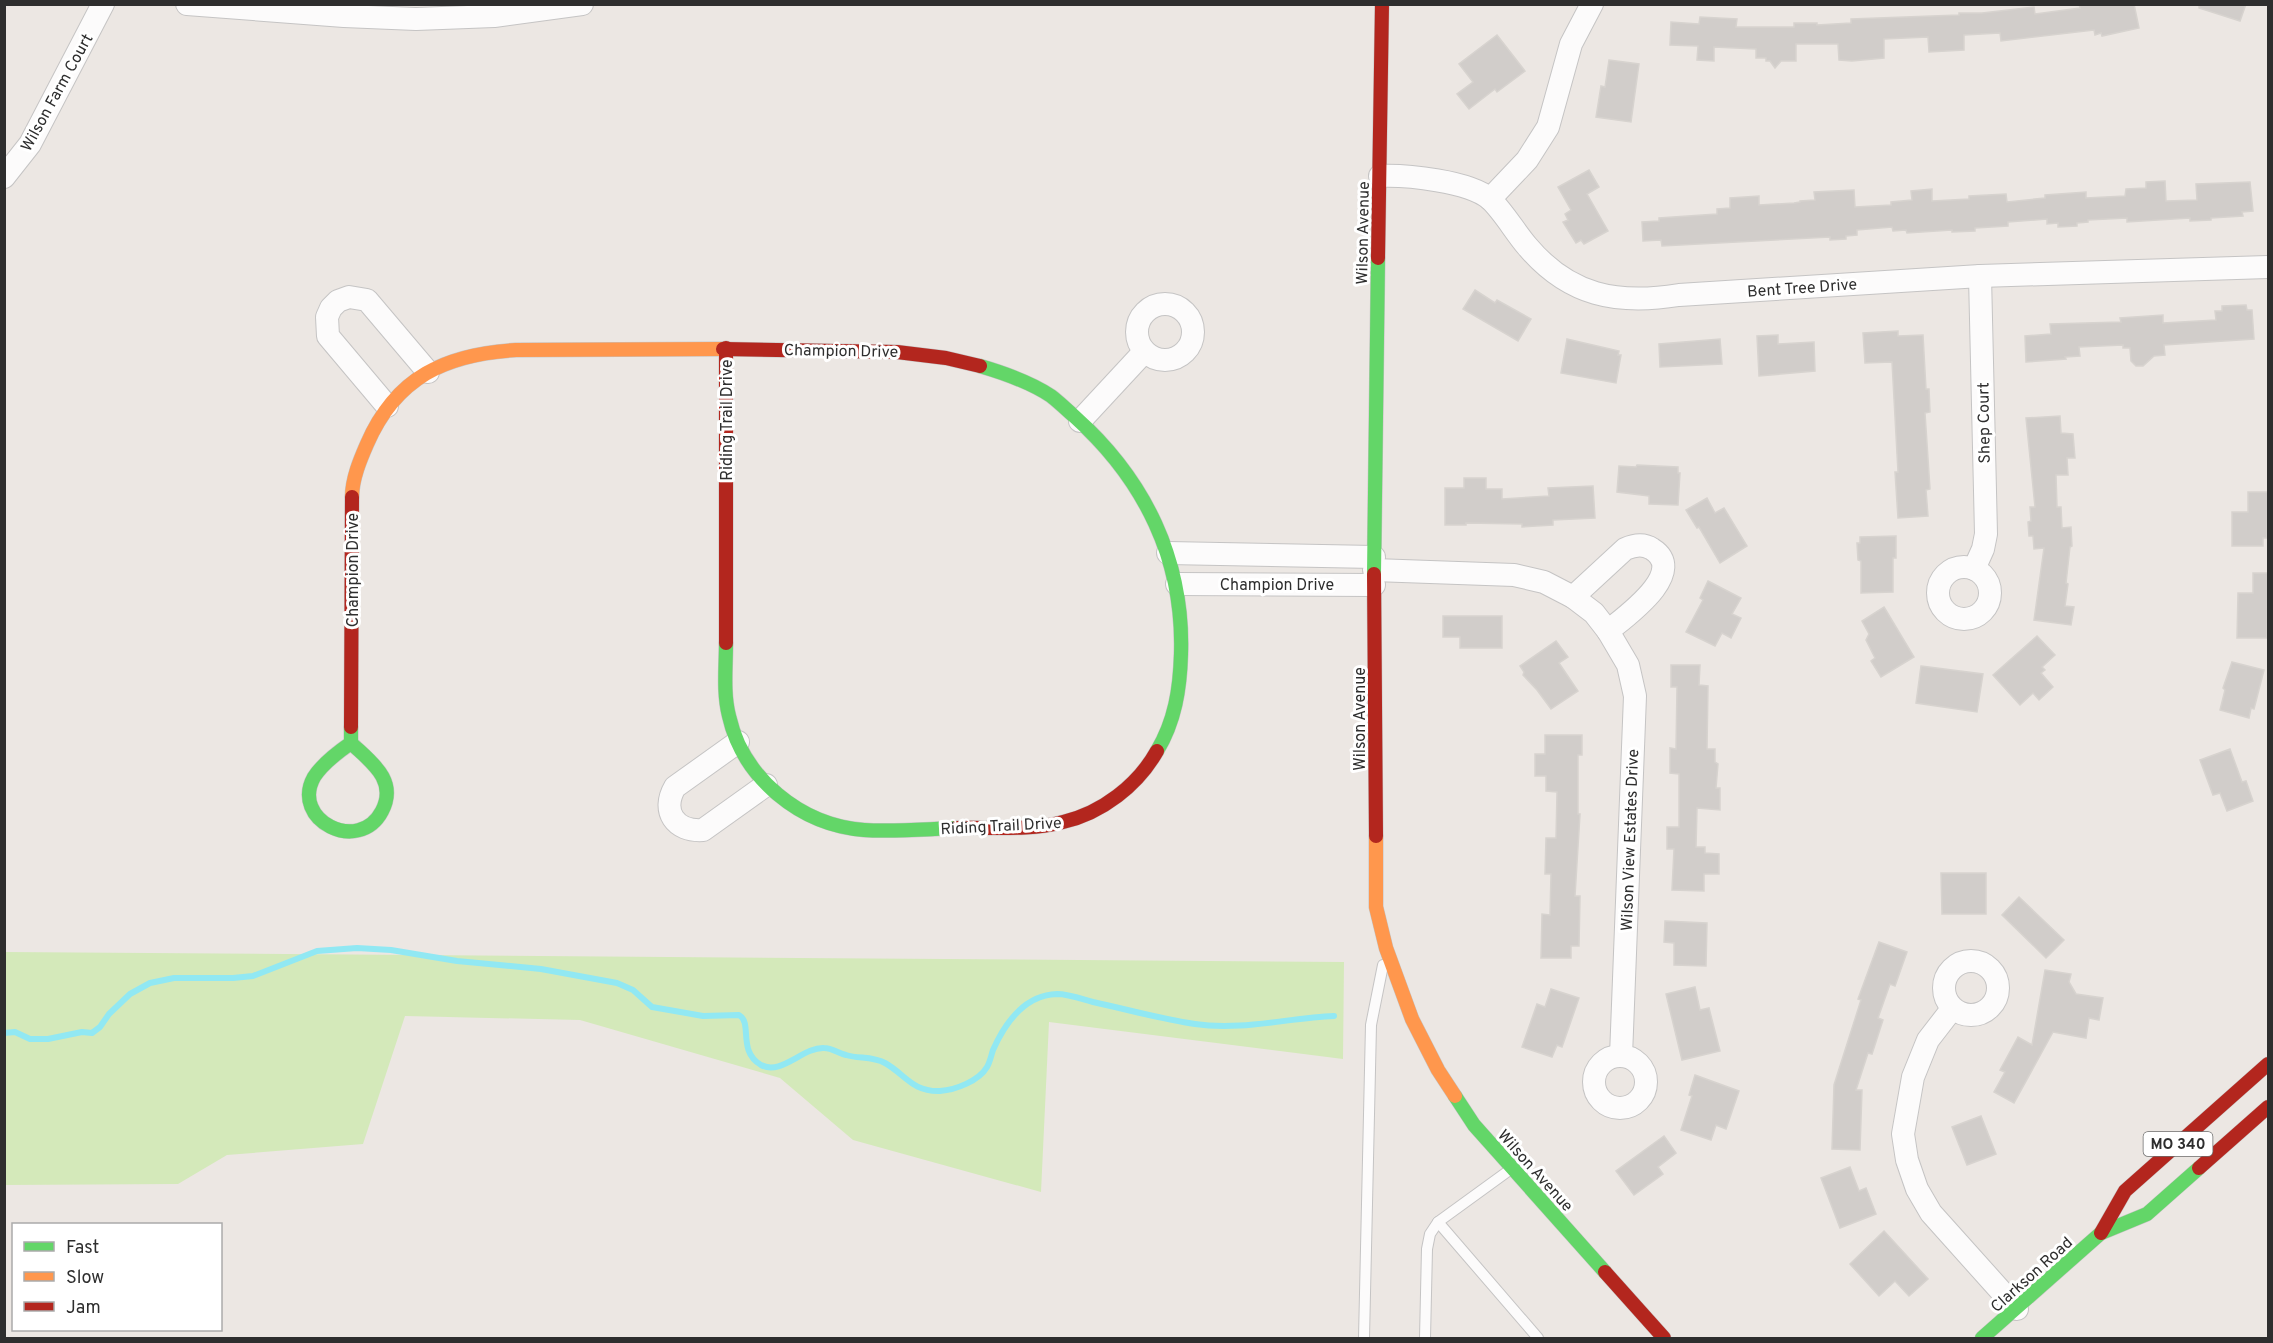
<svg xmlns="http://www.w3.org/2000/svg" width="2273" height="1343" font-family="Overpass,sans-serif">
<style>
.green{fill:#d4e9ba}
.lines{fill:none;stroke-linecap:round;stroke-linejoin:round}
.stream{stroke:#91e8f3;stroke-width:6}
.building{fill:#d1cdca;stroke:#d7d3cf;stroke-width:1.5}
.lane-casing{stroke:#c5c4c4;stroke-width:12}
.street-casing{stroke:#c5c4c4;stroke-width:24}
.fast-casing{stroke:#c5c4c4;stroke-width:15}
.slow-casing{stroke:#c5c4c4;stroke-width:15}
.jam-casing{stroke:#c5c4c4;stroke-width:15}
.lane{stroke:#fcfbfb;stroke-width:10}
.street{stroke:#fcfbfb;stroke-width:22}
.fast{stroke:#63d668;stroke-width:14}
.slow{stroke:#ff974d;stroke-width:14}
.jam{stroke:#b3261e;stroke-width:14}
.labels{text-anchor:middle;stroke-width:6;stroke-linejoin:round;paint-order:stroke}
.shield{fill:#fff;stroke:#6d6d6d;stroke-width:1.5}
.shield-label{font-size:15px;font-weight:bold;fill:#2e2e2e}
.street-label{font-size:16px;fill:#2e2e2e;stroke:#fff}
</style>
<rect width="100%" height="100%" fill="#ece7e3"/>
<!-- green -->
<path class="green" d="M 5,952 L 1344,962 L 1343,1059 L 1049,1022 L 1041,1192 L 853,1140 L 780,1078 L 580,1020 L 405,1016 L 363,1144 L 227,1155 L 178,1184 L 5,1185 Z"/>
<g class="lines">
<!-- stream -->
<path class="stream" d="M 4,1033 L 15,1032 L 30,1039 L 48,1039 L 82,1032 L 92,1033 L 100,1027 L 109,1014 L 130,994 L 150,983 L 174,978 L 233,978 L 253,976 L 317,951 L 357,948 L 391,950 L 457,961 L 541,969 L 617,983 L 633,990 L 652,1007 L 703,1016 L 739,1015 C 753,1023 737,1051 761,1065 C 781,1076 803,1047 824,1048 C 832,1048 838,1053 846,1055 C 859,1059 872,1056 885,1063 C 905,1074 912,1092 940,1091 C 955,1090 979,1081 987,1067 C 990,1062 991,1056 993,1050 C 1005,1023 1025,995 1057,994 C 1068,994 1082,999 1093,1002 C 1126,1009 1160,1019 1195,1024 C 1240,1031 1288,1018 1334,1016"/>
</g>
<!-- building -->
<g class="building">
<path d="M 2079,4 L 2134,4 L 2139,28 L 2102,36 L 2101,33 L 2095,35 L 2094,30 L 2001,41 L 2000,33 L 1964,35 L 1964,50 L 1929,52 L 1928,37 L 1884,39 L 1884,58 L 1852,61 L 1839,60 L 1838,44 L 1796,44 L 1796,61 L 1781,61 L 1775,68 L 1770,61 L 1766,61 L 1766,58 L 1756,58 L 1756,49 L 1714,47 L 1714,61 L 1697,60 L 1698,46 L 1670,45 L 1671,22 L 1699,24 L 1700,17 L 1737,19 L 1736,27 L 1794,27 L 1794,23 L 1817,23 L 1817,25 L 1851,23 L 1851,19 L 1959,15 L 1959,13 L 1982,13 L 2034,7 L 2035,14 L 2080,8 Z"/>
<path d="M 2199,4 L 2246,4 L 2240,21 L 2199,8 Z"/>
<path d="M 1497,35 L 1525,71 L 1497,92 L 1495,89 L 1469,109 L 1457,94 L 1473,82 L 1459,64 Z"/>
<path d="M 1609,60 L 1639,64 L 1631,122 L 1596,117 L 1601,86 L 1605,87 Z"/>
<path d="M 1589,170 L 1599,187 L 1587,194 L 1608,231 L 1584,244 L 1581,240 L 1576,243 L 1563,222 L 1568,220 L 1565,214 L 1571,210 L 1558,187 Z"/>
<path d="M 2165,181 L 2166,201 L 2197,200 L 2196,184 L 2250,182 L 2253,211 L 2242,212 L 2243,216 L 2211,218 L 2211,220 L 2190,221 L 2190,218 L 2127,222 L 2127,218 L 2088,220 L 2088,222 L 2077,223 L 2077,226 L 2058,227 L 2058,223 L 2047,224 L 2047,219 L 2008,222 L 2008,226 L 1975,228 L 1975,231 L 1952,232 L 1952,230 L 1907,233 L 1906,230 L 1893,231 L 1892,227 L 1857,230 L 1857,235 L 1846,236 L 1846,239 L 1830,240 L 1830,237 L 1662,246 L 1661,240 L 1643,241 L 1642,222 L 1659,221 L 1659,218 L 1717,214 L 1717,209 L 1730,208 L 1730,198 L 1759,196 L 1759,205 L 1794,203 L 1800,202 L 1800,201 L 1815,200 L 1814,192 L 1854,190 L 1855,207 L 1891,205 L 1891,202 L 1912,200 L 1911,191 L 1932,189 L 1932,201 L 1969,199 L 1969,196 L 2006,194 L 2007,202 L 2045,198 L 2045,195 L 2086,192 L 2086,198 L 2125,196 L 2126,189 L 2146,188 L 2146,182 Z"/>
<path d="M 1475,290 L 1495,303 L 1497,300 L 1531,319 L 1518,341 L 1463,309 Z"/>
<path d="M 2246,305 L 2247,310 L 2252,310 L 2254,339 L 2164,345 L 2165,355 L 2154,356 L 2143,366 L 2136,366 L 2131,361 L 2130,348 L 2123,348 L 2123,345 L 2079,347 L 2080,356 L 2065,357 L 2066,359 L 2026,362 L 2025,336 L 2051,334 L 2050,324 L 2121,322 L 2120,318 L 2163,315 L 2163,323 L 2216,320 L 2215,311 L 2222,311 L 2222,306 Z"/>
<path d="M 1898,331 L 1898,336 L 1923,335 L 1926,389 L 1929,389 L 1930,412 L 1925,413 L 1930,489 L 1926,490 L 1928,516 L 1898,518 L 1895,472 L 1898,472 L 1892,362 L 1865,363 L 1863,333 Z"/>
<path d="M 1778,335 L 1778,344 L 1814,342 L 1815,371 L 1759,376 L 1757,336 Z"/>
<path d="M 1567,339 L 1619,351 L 1618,355 L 1621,355 L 1616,383 L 1561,373 Z"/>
<path d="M 1720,339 L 1722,364 L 1660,367 L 1659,344 Z"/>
<path d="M 2060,416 L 2061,433 L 2073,434 L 2075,458 L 2067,458 L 2068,475 L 2056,475 L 2057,507 L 2061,507 L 2062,528 L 2071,527 L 2072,546 L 2070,547 L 2066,583 L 2068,584 L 2065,606 L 2074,607 L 2071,625 L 2034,620 L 2044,548 L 2034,549 L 2033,536 L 2029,536 L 2028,522 L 2031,521 L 2030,507 L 2035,507 L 2026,418 Z"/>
<path d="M 1637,465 L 1678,467 L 1678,473 L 1680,473 L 1678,505 L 1649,504 L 1649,496 L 1617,492 L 1619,466 L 1636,467 Z"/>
<path d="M 1464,478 L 1486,478 L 1486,489 L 1502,489 L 1502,499 L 1549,496 L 1548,488 L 1593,486 L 1595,518 L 1553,520 L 1553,525 L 1522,527 L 1522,524 L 1466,523 L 1466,525 L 1445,525 L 1445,488 L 1464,488 Z"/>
<path d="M 2248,492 L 2268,492 L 2267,538 L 2263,538 L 2263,546 L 2232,546 L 2232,512 L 2248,512 Z"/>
<path d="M 1707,498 L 1715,513 L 1724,508 L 1747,546 L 1720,563 L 1699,527 L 1697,528 L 1686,510 Z"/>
<path d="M 1896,536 L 1896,558 L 1893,558 L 1893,592 L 1861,593 L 1861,561 L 1858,560 L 1857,543 L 1860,543 L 1860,537 Z"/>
<path d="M 2253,573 L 2268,573 L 2267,638 L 2237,638 L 2238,593 L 2253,593 Z"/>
<path d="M 1708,581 L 1741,598 L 1732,614 L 1741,618 L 1731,638 L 1722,633 L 1715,646 L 1686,632 L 1703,600 L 1700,598 Z"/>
<path d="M 1884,607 L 1914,657 L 1881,677 L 1871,661 L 1875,658 L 1866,640 L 1869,634 L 1862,621 Z"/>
<path d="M 1443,616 L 1502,616 L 1502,648 L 1460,648 L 1460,637 L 1443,637 Z"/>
<path d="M 2037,636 L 2055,655 L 2042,667 L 2045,670 L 2041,673 L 2053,687 L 2039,700 L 2033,693 L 2020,705 L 1993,675 Z"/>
<path d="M 1556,641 L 1568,657 L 1559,663 L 1578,691 L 1551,709 L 1537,690 L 1523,675 L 1524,672 L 1520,666 Z"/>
<path d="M 2232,662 L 2264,670 L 2254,709 L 2251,708 L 2249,718 L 2220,710 L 2225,690 L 2223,688 Z"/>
<path d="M 1671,665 L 1700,665 L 1699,685 L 1708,686 L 1707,749 L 1715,749 L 1715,762 L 1718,764 L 1716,788 L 1720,788 L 1720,810 L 1697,808 L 1696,847 L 1705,847 L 1705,853 L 1719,854 L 1719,874 L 1704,874 L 1704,891 L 1672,890 L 1674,849 L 1667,849 L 1667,827 L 1679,827 L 1679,774 L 1670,773 L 1670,748 L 1676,749 L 1677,687 L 1671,687 Z"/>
<path d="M 1921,666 L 1983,674 L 1977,712 L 1916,703 Z"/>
<path d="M 1545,735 L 1582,735 L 1582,755 L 1578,755 L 1578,814 L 1580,814 L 1575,896 L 1580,896 L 1579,946 L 1571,946 L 1571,958 L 1541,958 L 1542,914 L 1550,915 L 1551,874 L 1545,874 L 1546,838 L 1556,838 L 1557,792 L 1546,791 L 1546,776 L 1535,776 L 1535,754 L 1545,754 Z"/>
<path d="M 2230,749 L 2242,782 L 2246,781 L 2253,801 L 2227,811 L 2220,793 L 2213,795 L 2200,760 Z"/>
<path d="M 1941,873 L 1986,873 L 1986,914 L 1942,914 Z"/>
<path d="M 2019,897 L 2064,940 L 2046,958 L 2002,915 Z"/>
<path d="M 1665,921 L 1707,923 L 1706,966 L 1674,965 L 1674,943 L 1664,942 Z"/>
<path d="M 1879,942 L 1907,952 L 1895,986 L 1890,984 L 1878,1018 L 1883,1020 L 1872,1054 L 1868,1053 L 1856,1090 L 1862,1090 L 1860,1150 L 1832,1149 L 1834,1085 L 1861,1000 L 1858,999 Z"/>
<path d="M 2045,970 L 2071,974 L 2069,982 L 2076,994 L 2103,998 L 2099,1020 L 2089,1018 L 2086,1038 L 2053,1032 L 2014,1103 L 1994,1092 L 2005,1072 L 2000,1070 L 2018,1037 L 2032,1045 Z"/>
<path d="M 1695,987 L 1700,1010 L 1709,1008 L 1720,1051 L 1682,1060 L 1666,994 Z"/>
<path d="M 1551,989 L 1579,998 L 1562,1047 L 1557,1045 L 1552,1057 L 1522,1047 L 1537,1004 L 1545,1007 Z"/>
<path d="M 1695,1075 L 1739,1091 L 1726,1129 L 1716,1125 L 1711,1140 L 1681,1130 L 1692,1096 L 1689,1095 Z"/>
<path d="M 1981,1116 L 1996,1154 L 1967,1165 L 1952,1127 Z"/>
<path d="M 1664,1136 L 1676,1153 L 1658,1167 L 1663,1174 L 1634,1195 L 1616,1171 Z"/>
<path d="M 1850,1167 L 1859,1191 L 1866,1188 L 1876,1214 L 1840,1228 L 1821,1178 Z"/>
<path d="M 1884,1231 L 1928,1279 L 1909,1296 L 1895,1281 L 1879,1296 L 1850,1264 Z"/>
</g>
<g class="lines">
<defs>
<g id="lane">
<path d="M 1438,1222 L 1538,1338"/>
<path d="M 1364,1338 L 1371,1025 L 1383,965"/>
<path d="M 1425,1338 L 1427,1249 L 1430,1234 L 1438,1222 L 1511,1169"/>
</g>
<g id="street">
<path d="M 187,4 L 344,16 L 416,19 L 494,16 L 582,4"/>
<path d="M 1380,176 C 1407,175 1469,181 1490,199 C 1503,211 1515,232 1527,246 C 1569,296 1617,305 1679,295 L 1980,276 L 2268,267"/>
<path d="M 4,177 L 30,144 L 103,4"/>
<path d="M 1490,199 L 1527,160 L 1548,127 L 1571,44 L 1592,4"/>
<circle cx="1165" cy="332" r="28"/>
<path d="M 387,406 L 328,336 L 327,317 L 331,308 L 338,301 L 349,297 L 367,300 L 428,372"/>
<path d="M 1080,421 L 1144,352"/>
<path d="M 1168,553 L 1374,557"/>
<circle cx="1964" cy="593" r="26"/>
<path d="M 1974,569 L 1983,549 L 1986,534 L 1980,276"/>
<path d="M 1374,570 L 1514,575 L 1544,582 L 1573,597 L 1594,613 L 1608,631 L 1628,665 L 1635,696 L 1621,1056"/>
<path d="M 1177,584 L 1374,585"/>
<path d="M 1573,597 L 1625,549 C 1634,545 1643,543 1652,549 C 1689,572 1625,617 1608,631"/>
<path d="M 738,742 L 675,787 C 661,811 675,832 703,830 L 766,785"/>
<circle cx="1971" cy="988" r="27"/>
<path d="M 1952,1009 L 1928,1040 L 1913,1077 L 1903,1134 L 1907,1160 L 1917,1189 L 1931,1213 L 2017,1309"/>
<circle cx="1620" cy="1082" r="26"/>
</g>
<g id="fast">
<path d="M 980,366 C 1004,373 1030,382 1051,396 C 1060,403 1067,410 1075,417 C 1145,480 1184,560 1181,654 C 1180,689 1175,721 1157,751"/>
<path d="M 1374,574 L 1378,258"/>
<path d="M 726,643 C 726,667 723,693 729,716 C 743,778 800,825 864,830 C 894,832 926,829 956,828"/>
<path d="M 351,743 C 338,752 323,763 314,777 C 290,820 359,855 382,811 C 398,780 371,762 351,743 L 351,727"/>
<path d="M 1455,1096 L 1474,1125 L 1605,1272"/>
<path d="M 1982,1338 L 2101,1233 L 2147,1214 L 2199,1168"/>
</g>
<g id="slow">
<path d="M 352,497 C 352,479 360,460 367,444 C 396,377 446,354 516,350 L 723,349"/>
<path d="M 1376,836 L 1376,907 L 1386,948 L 1412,1019 L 1438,1070 L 1455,1096"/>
</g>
<g id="jam">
<path d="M 1378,258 L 1382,4"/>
<path d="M 726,348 L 726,643"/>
<path d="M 723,349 L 897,352 L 946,358 L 980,366"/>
<path d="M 1374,574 L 1376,836"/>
<path d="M 351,727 L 352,497"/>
<path d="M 956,828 C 991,827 1029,831 1063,822 C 1102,813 1138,785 1157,751"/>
<path d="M 2199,1168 L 2268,1107"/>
<path d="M 2101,1233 L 2125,1191 L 2268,1064"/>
<path d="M 1605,1272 L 1664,1338"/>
</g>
</defs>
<!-- lane casing -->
<use href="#lane" class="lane-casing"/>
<!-- street casing -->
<use href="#street" class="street-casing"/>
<!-- fast casing -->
<use href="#fast" class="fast-casing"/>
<!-- slow casing -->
<use href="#slow" class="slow-casing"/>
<!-- jam casing -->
<use href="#jam" class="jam-casing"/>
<!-- lane -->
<use href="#lane" class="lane"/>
<!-- street -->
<use href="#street" class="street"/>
<!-- fast -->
<use href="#fast" class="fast"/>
<!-- slow -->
<use href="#slow" class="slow"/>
<!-- jam -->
<use href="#jam" class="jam"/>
</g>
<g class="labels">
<!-- shield labels -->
<rect class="shield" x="2143.5" y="1132" width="69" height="24" rx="4.5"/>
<g class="shield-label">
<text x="2178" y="1149">MO 340</text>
</g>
<!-- street labels -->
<g class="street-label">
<text transform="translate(56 92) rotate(-61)" y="6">Wilson Farm Court</text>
<text transform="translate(1362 233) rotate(-89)" y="6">Wilson Avenue</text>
<text transform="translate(1802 287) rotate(-4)" y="6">Bent Tree Drive</text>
<text transform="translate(841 350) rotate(1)" y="6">Champion Drive</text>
<text transform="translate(726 420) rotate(-90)" y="6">Riding Trail Drive</text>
<text transform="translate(1983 423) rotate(-91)" y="6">Shep Court</text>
<text transform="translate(352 570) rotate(-90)" y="6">Champion Drive</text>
<text x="1277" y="590">Champion Drive</text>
<text transform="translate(1359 719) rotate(-90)" y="6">Wilson Avenue</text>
<text transform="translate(1001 825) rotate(-3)" y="6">Riding Trail Drive</text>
<text transform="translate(1629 840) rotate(-88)" y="6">Wilson View Estates Drive</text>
<text transform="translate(1536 1170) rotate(48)" y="6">Wilson Avenue</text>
<text transform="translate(2031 1274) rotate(-42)" y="6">Clarkson Road</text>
</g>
</g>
<!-- border -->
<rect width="2273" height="1343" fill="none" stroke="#2e2e2e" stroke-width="12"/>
<!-- legend -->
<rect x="12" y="1223" width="210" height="108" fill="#ffffff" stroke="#ababab" stroke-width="1.5"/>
<rect x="24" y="1242" width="30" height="9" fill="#63d668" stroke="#ababab" stroke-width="1.5"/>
<text x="66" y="1253" font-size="18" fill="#2e2e2e">Fast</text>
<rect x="24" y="1272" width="30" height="9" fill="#ff974d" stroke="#ababab" stroke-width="1.5"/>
<text x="66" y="1283" font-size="18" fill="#2e2e2e">Slow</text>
<rect x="24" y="1302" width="30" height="9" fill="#b3261e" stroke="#ababab" stroke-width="1.5"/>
<text x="66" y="1313" font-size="18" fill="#2e2e2e">Jam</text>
</svg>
